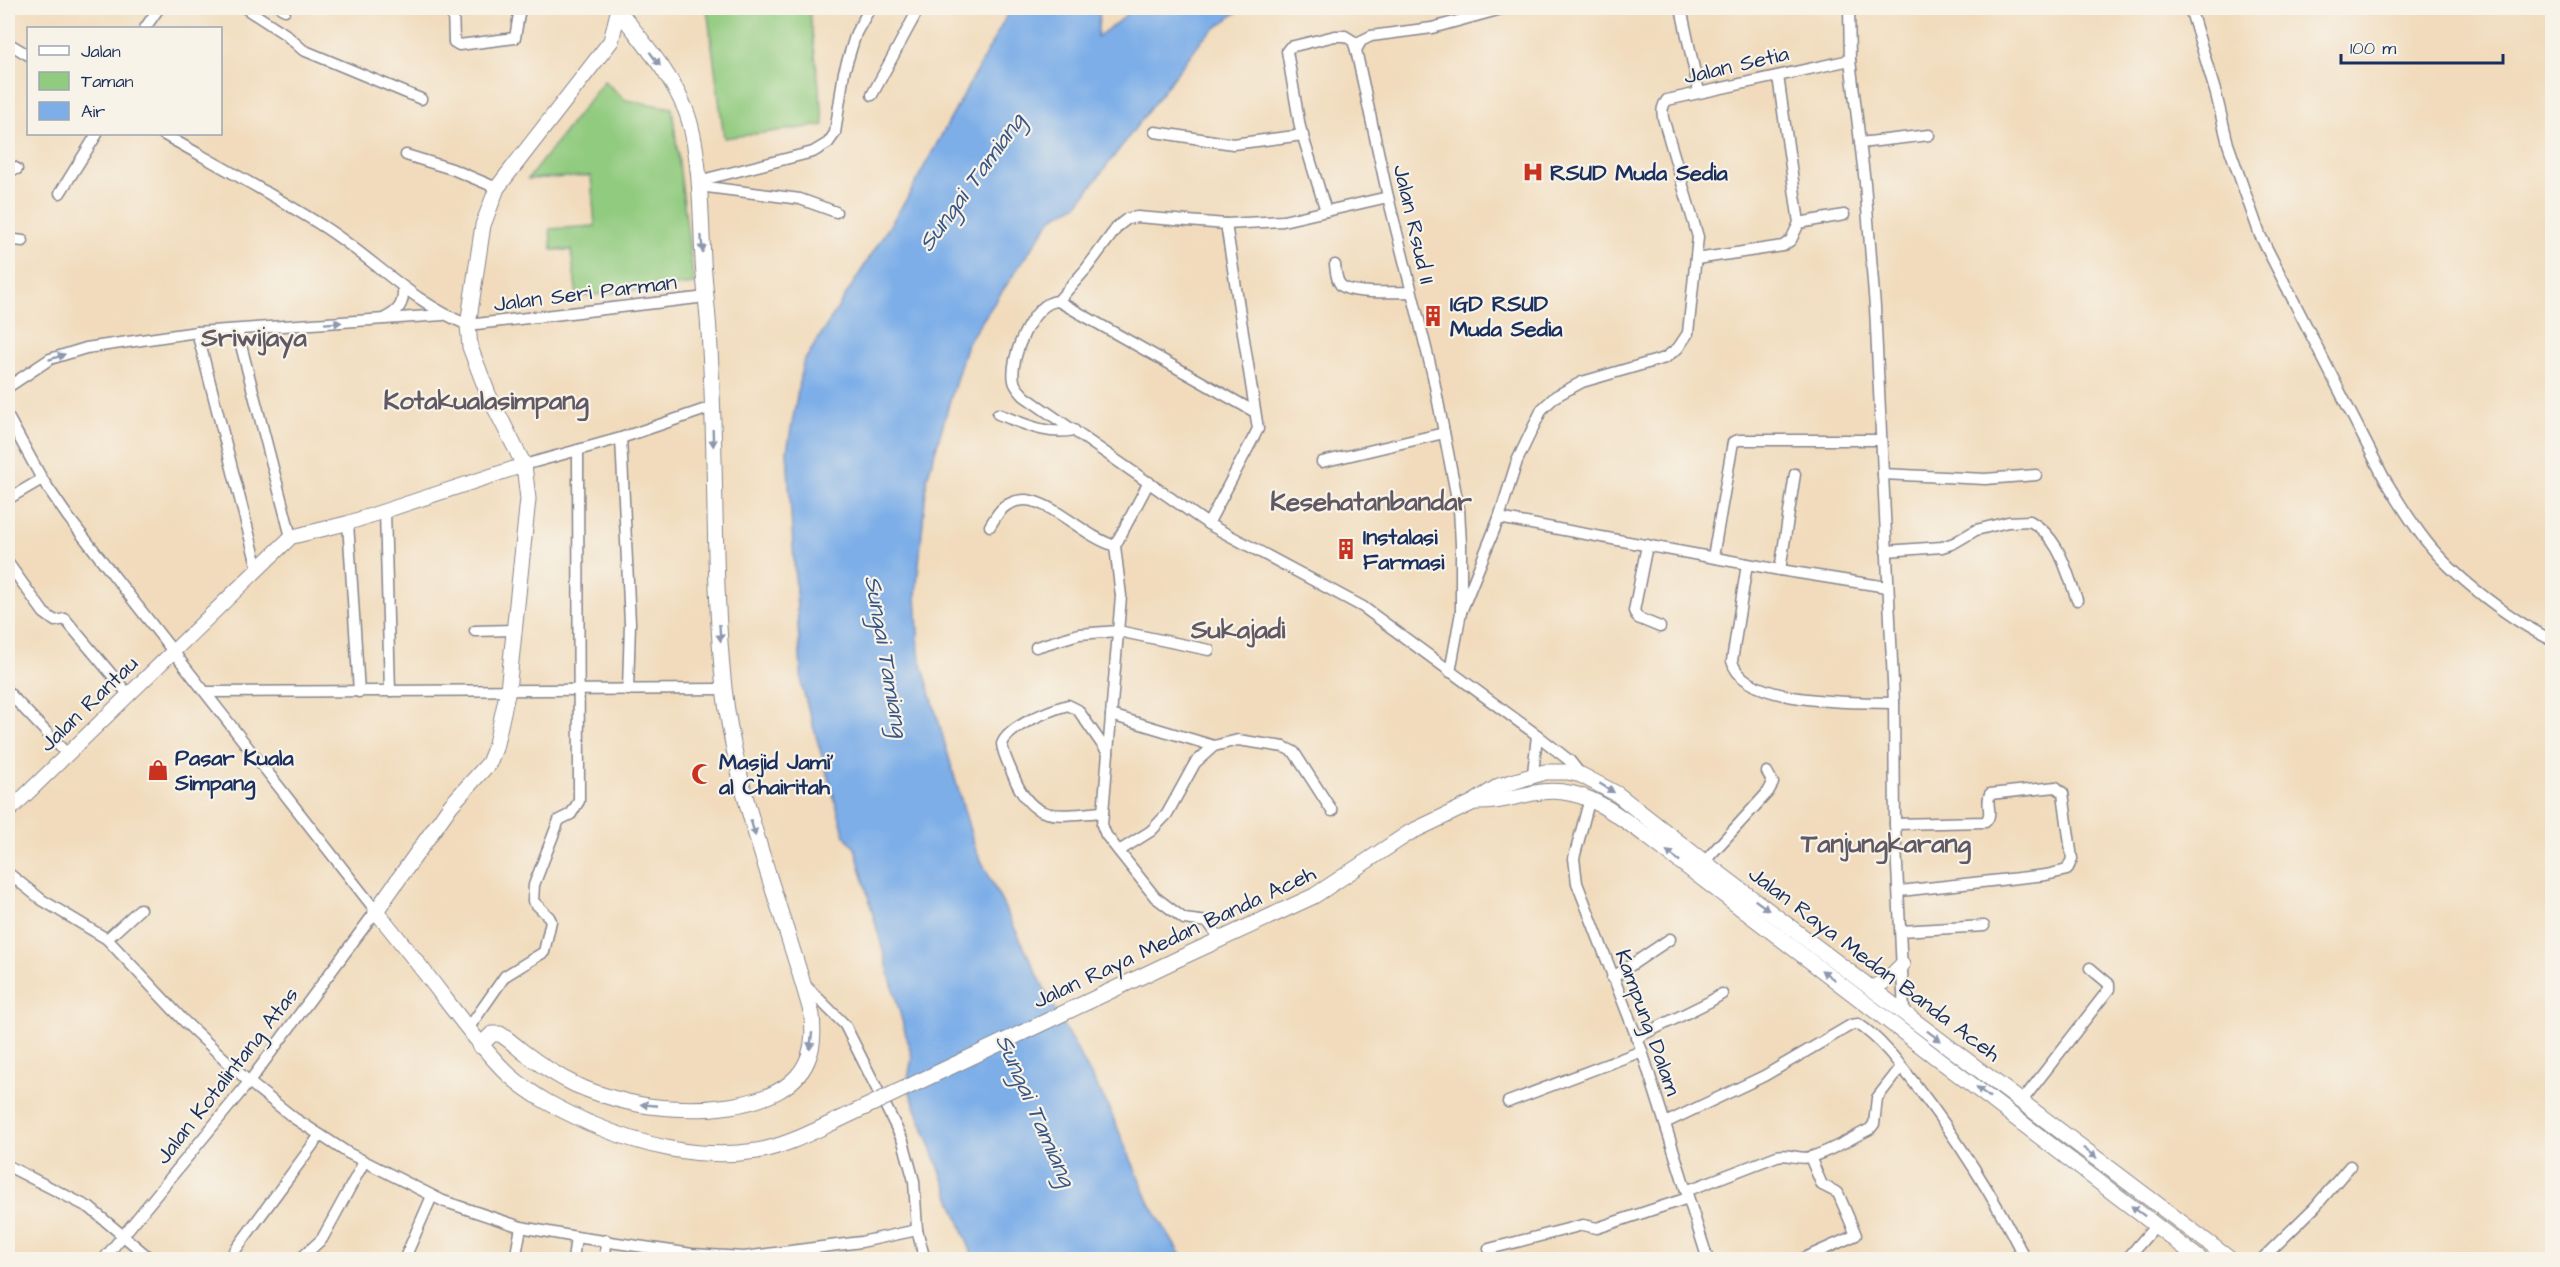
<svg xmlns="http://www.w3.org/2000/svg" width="2560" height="1267" font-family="'Architects Daughter',sans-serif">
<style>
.green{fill:#91cb7f;stroke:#567d6e;stroke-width:1.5}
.water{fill:#7daee8;stroke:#4c6ea3;stroke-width:1.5}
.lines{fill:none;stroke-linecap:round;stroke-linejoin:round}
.minor-casing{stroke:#86858d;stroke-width:13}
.major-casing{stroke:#86858d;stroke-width:16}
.highway-casing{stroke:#86858d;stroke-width:17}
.minor{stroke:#fff;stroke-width:10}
.major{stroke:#fff;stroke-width:14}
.highway{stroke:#fff;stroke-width:15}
.highway-bridge-casing{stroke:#86858d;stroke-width:17;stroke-linecap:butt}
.highway-bridge{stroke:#fff;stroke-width:15}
.oneway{fill:#8d97ae}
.labels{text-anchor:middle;stroke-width:4.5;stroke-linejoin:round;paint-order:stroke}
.street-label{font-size:22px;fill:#1b2f5e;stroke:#f7f3e8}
.poi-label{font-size:22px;font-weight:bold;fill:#1b2f5e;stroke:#f7f3e8;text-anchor:start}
.water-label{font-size:24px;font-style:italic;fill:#385587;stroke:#f7f3e8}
.quarter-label{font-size:26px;font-weight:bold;fill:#605863;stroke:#f7f3e8}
</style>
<rect width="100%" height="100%" fill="#f7f3e8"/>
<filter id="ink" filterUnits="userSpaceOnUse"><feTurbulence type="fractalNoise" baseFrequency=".0167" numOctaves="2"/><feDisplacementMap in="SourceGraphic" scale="12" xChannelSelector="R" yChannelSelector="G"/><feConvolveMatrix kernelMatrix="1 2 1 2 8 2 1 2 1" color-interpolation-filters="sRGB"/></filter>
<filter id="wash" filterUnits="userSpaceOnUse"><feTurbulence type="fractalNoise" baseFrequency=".008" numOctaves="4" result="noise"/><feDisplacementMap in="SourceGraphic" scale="24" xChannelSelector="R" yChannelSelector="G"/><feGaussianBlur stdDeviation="1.35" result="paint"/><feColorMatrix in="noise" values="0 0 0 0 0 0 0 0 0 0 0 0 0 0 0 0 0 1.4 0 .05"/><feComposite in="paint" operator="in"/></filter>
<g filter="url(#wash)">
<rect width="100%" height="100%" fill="#f1dbbc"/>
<!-- green -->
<g class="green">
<path d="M 707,8 L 809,8 L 824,125 L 724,138 Z"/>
<path d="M 604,81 L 626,100 L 672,108 L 694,284 L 577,297 L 571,250 L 552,250 L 550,229 L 595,226 L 591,176 L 528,179 Z"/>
</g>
<!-- water -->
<path class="water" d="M 1011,8 L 1100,8 L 1097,37 L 1123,18 L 1131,8 L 1242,8 L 1203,38 L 1078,204 L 1052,218 L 967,343 L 927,479 L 916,595 L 919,654 L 975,848 L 1057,1014 L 1108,1106 L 1150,1204 L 1183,1259 L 974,1259 L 907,1085 L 912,1057 L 855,848 L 845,836 L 802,687 L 787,451 L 803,363 L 906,200 Z"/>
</g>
<g filter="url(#ink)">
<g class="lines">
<defs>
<g id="minor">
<path d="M 245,8 L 285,34 L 303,50 L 421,99"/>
<path d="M 281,8 L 285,10"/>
<path d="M 453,8 L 454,42 L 459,45 L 515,38 L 520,8"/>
<path d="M 1681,8 L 1699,92"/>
<path d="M 1849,8 L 1850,60 L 1865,183 L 1875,307 L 1894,703 L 1895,824 L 1904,1013"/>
<path d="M 2190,8 L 2216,94 L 2228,144 L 2260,235 L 2383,476 C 2397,499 2410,521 2426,541 C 2454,577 2512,621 2552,640"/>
<path d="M 145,28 L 159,8"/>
<path d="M 8,43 L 28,55"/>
<path d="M 1778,76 L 1799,223"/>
<path d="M 872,95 L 919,8"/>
<path d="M 1155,132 L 1233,144 L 1303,135"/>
<path d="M 163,134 C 216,164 270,193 321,225 C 372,257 411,302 468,325 L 706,297"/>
<path d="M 1860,143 L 1929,135"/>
<path d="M 406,155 L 452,169 L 497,188"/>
<path d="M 8,164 L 17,169"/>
<path d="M 698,181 L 813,152 L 828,143 L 835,133 L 844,72 L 856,33 L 870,8"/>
<path d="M 699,186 L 800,199 L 836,212"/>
<path d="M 60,193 L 97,134"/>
<path d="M 1388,197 L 1283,221 L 1226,224 L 1137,217 L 1127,219 L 1118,226 L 1086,269 L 1058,301 C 1033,301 1009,358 1014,381 C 1015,387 1020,391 1024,396 L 1208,524 L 1363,607 L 1537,735 L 1570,761 L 1581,775"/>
<path d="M 1326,211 L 1300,127 L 1287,51 L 1290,47 L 1335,36 L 1345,36 L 1353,41 L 1356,50"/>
<path d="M 8,239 L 23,241"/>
<path d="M 1696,259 L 1783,246 L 1791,240 L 1799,223 L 1844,215"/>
<path d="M 1335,265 C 1336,271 1336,279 1340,284 C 1347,295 1398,292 1411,292"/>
<path d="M 1058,301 L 1255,412"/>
<path d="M 385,318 C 399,311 404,304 403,288"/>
<path d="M 237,330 L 291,537"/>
<path d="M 197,332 L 258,569"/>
<path d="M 8,387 L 50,359 L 86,348 L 197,332 L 443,315"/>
<path d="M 998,414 C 1023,423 1047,436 1074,430"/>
<path d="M 8,417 L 42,479 L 68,517 L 376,911 L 249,1082 L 103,1260"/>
<path d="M 621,438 L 630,623 L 628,690"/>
<path d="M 1322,462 L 1444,433"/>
<path d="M 524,465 L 621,438 L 712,407"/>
<path d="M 1883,474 L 1985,479 L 2036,475"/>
<path d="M 1149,482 L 1115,546 L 1121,596 L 1102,825 L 1106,835 L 1155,897 L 1184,919 L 1208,922 L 1221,940"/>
<path d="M 8,499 L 42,479"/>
<path d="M 385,511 L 390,691"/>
<path d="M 1499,518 L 1780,570 L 1887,587"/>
<path d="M 348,523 L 359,692"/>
<path d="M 1208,524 L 1258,429 L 1226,224"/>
<path d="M 990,526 C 995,518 1000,508 1009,504 C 1015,501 1024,499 1032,501 C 1060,508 1084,536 1115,546"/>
<path d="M 1647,545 L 1634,611 L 1638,618 L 1660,627"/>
<path d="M 1886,551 L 1942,547 L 1954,543 L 1976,530 L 2008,522 L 2030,521 C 2060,538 2066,570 2077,600"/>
<path d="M 1713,557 L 1733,442 L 1739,440 L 1881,440"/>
<path d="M 8,563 L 44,613 L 55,621 L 65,619 L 128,694"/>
<path d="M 1747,564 L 1732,661 C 1743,706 1857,702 1894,703"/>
<path d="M 1780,570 L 1795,474"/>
<path d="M 1461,612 L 1499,518 L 1517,461 L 1542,409 L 1556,396 L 1582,382 L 1665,358 L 1678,348 L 1688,333 L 1698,237 L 1663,118 C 1662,110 1662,106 1667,100 L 1850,60"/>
<path d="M 475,631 L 513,630"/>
<path d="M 1036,647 L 1079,634 L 1118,631 L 1209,650"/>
<path d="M 1450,672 L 1461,612 L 1461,544 L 1459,509 L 1433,376 L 1388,197 L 1356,50 L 1361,41 L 1371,36 L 1432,28 L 1505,8"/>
<path d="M 8,692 L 67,754"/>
<path d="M 206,692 L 724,689"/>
<path d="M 1111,715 L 1214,746"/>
<path d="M 1533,774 L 1537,735"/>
<path d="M 1590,798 L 1574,858 L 1577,883 L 1642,1051 L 1708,1260"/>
<path d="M 1103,812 C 1057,815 1033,825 1013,775 C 1009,765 1003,754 1002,744 C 1009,726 1050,710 1068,705 L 1078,710 L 1108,753"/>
<path d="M 1895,824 L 1985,822 C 1994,815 1985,803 1990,794 L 2056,787 L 2063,793 L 2072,859 L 2067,870 L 2046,875 L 1900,891"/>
<path d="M 1119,851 L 1151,831 L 1167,814 L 1195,763 L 1214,746 L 1238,740 L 1284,747 L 1294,752 L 1332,811"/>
<path d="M 1704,862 L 1768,792 L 1773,783 L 1767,772"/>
<path d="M 8,873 L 42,900 L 107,939 L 184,1021 L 249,1082 L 294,1118 L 348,1153 L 443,1201 L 521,1227 L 576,1237 L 692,1254 L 744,1257 L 861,1242 L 917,1230"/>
<path d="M 1901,931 L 1984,926"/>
<path d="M 107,939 L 140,909"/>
<path d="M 8,977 L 8,978"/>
<path d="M 1612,978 L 1670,939"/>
<path d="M 804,984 L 845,1025 L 903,1141 L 914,1181 L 917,1230 L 925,1260"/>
<path d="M 468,1029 L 505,976 L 544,952 L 551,921 L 549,917 L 533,901 L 534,885 L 559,820 L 571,814 L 579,801 L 578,450"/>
<path d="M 1636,1038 L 1709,1002 L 1722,994"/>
<path d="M 2022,1101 L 2109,989 L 2109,984 L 2090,968"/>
<path d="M 1508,1102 L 1642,1051"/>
<path d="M 1665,1123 L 1764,1076 L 1851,1025 L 1858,1024 C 1881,1039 1898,1062 1915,1084 C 1956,1137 1993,1195 2023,1255"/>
<path d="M 8,1166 L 90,1208 L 152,1260"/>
<path d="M 1686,1191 L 1777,1156 C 1788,1153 1798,1160 1810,1157 C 1830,1152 1851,1138 1870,1129 L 1874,1124 L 1877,1098 L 1901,1067"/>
<path d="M 1489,1249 L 1583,1225 L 1597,1228 L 1688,1198"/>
<path d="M 228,1260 L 320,1135"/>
<path d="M 299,1260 L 322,1239 L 364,1162"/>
<path d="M 404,1260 L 432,1196"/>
<path d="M 515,1260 L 521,1227"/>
<path d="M 573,1260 L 576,1237"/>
<path d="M 605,1260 L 606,1240"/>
<path d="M 1800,1260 L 1856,1235 L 1838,1193 L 1822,1185 L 1810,1157"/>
<path d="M 2126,1260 L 2156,1225"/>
<path d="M 2261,1260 L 2315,1207 L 2350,1166"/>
</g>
<path id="major" d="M 8,812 L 291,537 L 348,523 L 524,465"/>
<g id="highway">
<path d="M 619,8 L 611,41 L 497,188 L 483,225 L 468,325 L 470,347 L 488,394 L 524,465 L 528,499 L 508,690 L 495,748 L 489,763 L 451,805 L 376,911 C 402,943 427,975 452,1008 C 470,1031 486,1053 508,1074 C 532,1096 559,1109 589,1123 C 643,1146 698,1160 757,1151 C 786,1146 812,1132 838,1120"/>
<path d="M 1474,802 C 1495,803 1514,797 1534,793 C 1581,784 1612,811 1648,837 L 2201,1260"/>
<path d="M 1180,958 L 1314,896 L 1409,833 L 1474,802 L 1499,786 L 1545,772 L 1568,772 L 1581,775 L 1617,794 L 1704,862 L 2231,1260"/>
<path d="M 1873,988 L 1888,979 L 1902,965"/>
<path d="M 480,1046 L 492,1034 L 500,1034 C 508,1039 515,1045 522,1051 C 539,1064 557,1076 576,1085 C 592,1092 611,1098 628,1102 C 678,1114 789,1116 809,1056 C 814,1042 813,1028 812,1015 C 782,906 737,802 724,688 C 712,576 717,462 710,350 C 709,320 705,291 703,261 C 701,220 701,149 686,111 C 672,75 643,43 620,12"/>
</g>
</defs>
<!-- minor casing -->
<use href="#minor" class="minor-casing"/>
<!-- major casing -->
<use href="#major" class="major-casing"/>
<!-- highway casing -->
<use href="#highway" class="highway-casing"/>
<!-- minor -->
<use href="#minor" class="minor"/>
<!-- major -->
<use href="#major" class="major"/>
<!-- highway -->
<use href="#highway" class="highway"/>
<defs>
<path id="highway-bridge" d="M 838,1120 L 1180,958"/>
</defs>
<!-- highway-bridge casing -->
<use href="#highway-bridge" class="highway-bridge-casing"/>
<!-- highway-bridge -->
<use href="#highway-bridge" class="highway-bridge"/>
</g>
<!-- one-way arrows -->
<defs><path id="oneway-solid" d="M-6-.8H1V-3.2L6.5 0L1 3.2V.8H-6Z" transform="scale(1.5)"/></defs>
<g class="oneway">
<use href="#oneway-solid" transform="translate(655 59) rotate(53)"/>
<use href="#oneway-solid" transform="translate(702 244) rotate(86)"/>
<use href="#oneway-solid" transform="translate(333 323) rotate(-4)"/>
<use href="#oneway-solid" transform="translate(57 357) rotate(-19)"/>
<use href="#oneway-solid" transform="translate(713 438) rotate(88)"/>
<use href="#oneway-solid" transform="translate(720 633) rotate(86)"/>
<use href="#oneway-solid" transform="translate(1607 788) rotate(32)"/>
<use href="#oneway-solid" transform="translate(753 828) rotate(74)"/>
<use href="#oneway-solid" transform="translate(1673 856) rotate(-142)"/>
<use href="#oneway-solid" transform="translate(1762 905) rotate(36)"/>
<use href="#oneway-solid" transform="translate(1828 975) rotate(-143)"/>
<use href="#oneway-solid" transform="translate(1934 1036) rotate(37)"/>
<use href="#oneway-solid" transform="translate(811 1041) rotate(97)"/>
<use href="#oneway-solid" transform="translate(1983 1092) rotate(-142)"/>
<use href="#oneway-solid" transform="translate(649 1105) rotate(-175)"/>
<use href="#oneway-solid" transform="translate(2090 1153) rotate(37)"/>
<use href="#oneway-solid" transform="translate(2138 1211) rotate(-143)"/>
</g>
</g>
<!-- icons -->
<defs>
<symbol id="hospital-bare" viewBox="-9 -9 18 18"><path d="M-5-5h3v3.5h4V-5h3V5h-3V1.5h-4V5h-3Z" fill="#c8321e" stroke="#f7f3e8" stroke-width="2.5" paint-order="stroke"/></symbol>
<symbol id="building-bare" viewBox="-9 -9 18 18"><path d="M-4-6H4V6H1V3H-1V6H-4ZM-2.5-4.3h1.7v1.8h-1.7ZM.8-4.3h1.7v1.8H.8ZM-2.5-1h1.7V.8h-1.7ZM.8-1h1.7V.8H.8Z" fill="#c8321e" stroke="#f7f3e8" stroke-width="2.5" paint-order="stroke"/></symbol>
<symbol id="shop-bare" viewBox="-9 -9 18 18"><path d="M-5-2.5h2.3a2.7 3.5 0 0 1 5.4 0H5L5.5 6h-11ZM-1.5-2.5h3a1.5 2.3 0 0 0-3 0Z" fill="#c8321e" stroke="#f7f3e8" stroke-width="2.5" paint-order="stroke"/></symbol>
<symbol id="mosque-bare" viewBox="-9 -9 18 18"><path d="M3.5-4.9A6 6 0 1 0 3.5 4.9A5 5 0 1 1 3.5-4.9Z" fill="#c8321e" stroke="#f7f3e8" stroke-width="2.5" paint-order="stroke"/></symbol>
</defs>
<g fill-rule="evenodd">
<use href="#hospital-bare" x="1518" y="157" width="30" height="30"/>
<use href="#building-bare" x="1418" y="301" width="30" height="30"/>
<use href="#building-bare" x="1331" y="534" width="30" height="30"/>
<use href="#shop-bare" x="143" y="755" width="30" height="30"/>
<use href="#mosque-bare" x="687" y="759" width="30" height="30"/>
</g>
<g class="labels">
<!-- street labels -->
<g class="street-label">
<text transform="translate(1736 64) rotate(-13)" y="8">Jalan Setia</text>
<text transform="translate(1415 224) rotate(77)" y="8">Jalan Rsud II</text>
<text transform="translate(585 292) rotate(-7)" y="8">Jalan Seri Parman</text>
<text transform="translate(88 703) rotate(-44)" y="8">Jalan Rantau</text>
<text transform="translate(1174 936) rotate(-25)" y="8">Jalan Raya Medan Banda Aceh</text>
<text transform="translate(1875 963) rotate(37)" y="8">Jalan Raya Medan Banda Aceh</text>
<text transform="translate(1649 1022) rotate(70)" y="8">Kampung Dalam</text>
<text transform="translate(226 1075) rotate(-52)" y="8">Jalan Kotalintang Atas</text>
</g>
<!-- poi labels -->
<g class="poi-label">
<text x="1550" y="180">RSUD Muda Sedia</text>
<text x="1450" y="311">IGD RSUD<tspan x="1450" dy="25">Muda Sedia</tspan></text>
<text x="1363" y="544">Instalasi<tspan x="1363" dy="25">Farmasi</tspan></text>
<text x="175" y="765">Pasar Kuala<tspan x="175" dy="25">Simpang</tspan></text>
<text x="719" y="769">Masjid Jami'<tspan x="719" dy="25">al Chairitah</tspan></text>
</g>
<!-- water labels -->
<g class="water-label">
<text transform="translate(971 182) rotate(-54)" y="8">Sungai Tamiang</text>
<text transform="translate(887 656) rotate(80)" y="8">Sungai Tamiang</text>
<text transform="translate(1036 1110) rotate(66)" y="8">Sungai Tamiang</text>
</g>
<!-- quarter labels -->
<g class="quarter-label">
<text x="254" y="346">Sriwijaya</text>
<text x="486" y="409">Kotakualasimpang</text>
<text x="1371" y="510">Kesehatanbandar</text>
<text x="1238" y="638">Sukajadi</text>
<text x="1886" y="852">Tanjungkarang</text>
</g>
</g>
<!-- margin -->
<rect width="2560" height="1267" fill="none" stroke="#f7f3e8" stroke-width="30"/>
<!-- legend -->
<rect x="27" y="27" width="195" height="108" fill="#f7f3e8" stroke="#9fa5b1" stroke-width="1.5"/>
<rect x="39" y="46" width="30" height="9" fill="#ffffff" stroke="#9fa5b1" stroke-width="1.5"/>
<text x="81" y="57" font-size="18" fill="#1b2f5e">Jalan</text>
<rect x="39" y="72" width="30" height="18" fill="#91cb7f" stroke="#9fa5b1" stroke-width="1.5"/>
<text x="81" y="87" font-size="18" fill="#1b2f5e">Taman</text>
<rect x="39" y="102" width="30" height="18" fill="#7daee8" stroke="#9fa5b1" stroke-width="1.5"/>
<text x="81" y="117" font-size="18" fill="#1b2f5e">Air</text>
<!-- scale -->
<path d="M2341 54v9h162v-9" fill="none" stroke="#1b2f5e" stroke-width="3"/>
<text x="2350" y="54" font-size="18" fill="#1b2f5e" stroke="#f7f3e8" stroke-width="4.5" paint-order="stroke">100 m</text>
</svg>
